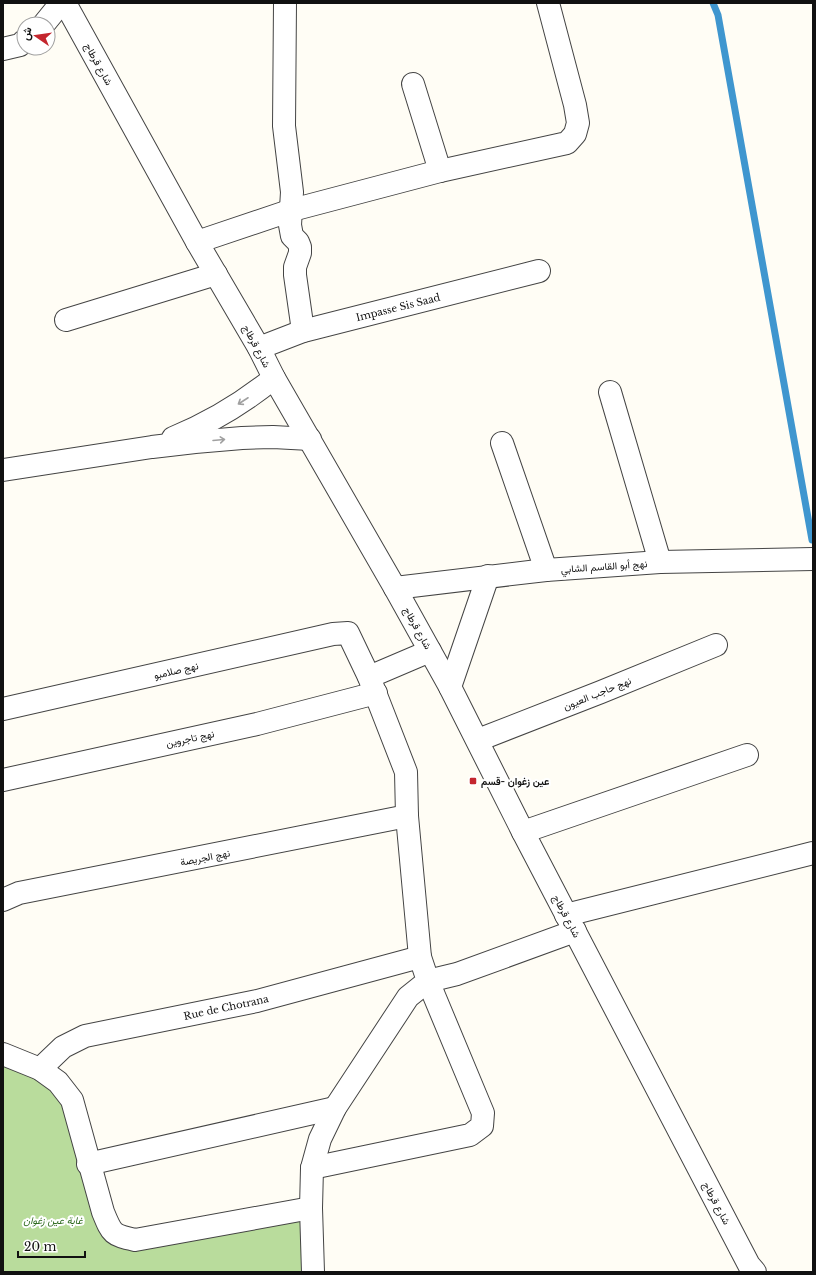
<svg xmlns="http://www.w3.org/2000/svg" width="816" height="1275" font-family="'Libre Baskerville',Vazirmatn,serif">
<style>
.forest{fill:#b9dc9c}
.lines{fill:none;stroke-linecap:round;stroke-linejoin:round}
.stream{stroke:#3f96cf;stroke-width:7}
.minor-casing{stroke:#444;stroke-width:24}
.tertiary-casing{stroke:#444;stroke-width:24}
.minor{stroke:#fff;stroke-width:22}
.tertiary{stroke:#fff;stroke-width:22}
.oneway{stroke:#a0a0a0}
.poi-dot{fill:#c4262e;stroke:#fff;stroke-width:1.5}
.labels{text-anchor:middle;stroke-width:4;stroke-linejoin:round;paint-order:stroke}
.street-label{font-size:10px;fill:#111;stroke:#fff}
.poi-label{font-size:10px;font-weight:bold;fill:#111;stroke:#fff;text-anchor:start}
.park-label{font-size:10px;font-style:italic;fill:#2f6b1f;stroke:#fff}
</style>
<rect width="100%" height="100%" fill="#fffdf5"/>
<!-- forest -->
<path class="forest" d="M 3,1066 L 64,1091 L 113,1242 L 309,1211 L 312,1272 L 3,1272 Z"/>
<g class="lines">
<!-- stream -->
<path class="stream" d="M 713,3 L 718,15 L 812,540"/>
<defs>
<g id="minor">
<path d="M 285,3 L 284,126 L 292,192 L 290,225 L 292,236 L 298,242 L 300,247 L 300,253 L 295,267 L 295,275 L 303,331"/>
<path d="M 44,24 L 61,3"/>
<path d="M 3,49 L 20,45 L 24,41"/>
<path d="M 413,84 L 440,171"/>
<path d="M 197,242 L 292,210 L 440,171 L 567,143 L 575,134 L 578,123 L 575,105 L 548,3"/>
<path d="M 66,320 L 216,274"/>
<path d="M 259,348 L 303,331 L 539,271"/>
<path d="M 610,392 L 660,562"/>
<path d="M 502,443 L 546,570"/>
<path d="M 395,588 L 546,570 L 660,562 L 813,559"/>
<path d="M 369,677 L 430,651"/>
<path d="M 450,687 L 488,576"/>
<path d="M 3,709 L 333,634 L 348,633 L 369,677 L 406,772 L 407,816 L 420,957 L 428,981 L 408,997 L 335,1108 L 320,1139 L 312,1168 L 311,1208 L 313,1272"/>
<path d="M 478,740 L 601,692 L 716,645"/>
<path d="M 3,780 L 257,724 L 376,693"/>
<path d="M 523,832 L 747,755"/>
<path d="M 3,900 L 19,893 L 407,816"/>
<path d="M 566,915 L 813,853"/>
<path d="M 3,1054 L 40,1069 L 58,1082 L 72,1100 L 103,1212 C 112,1234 112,1235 135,1240 L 311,1208"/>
<path d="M 40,1069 L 63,1047 L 85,1036 L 257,1001 L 420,957"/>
<path d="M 88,1164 L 335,1108"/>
<path d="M 312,1168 L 470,1135 L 482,1126 L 483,1113 L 428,981 L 457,974 L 575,931"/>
</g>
<g id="tertiary">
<path d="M 65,3 L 197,242 L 259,348 L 274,378 L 395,588 L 450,687 L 523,832 L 749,1265 L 755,1272"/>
<path d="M 173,438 C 210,423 243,403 274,378"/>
<path d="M 3,470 L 152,447 L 195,442 L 242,438 L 273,437 L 310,439"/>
</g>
</defs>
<!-- minor casing -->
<use href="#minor" class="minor-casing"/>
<!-- tertiary casing -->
<use href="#tertiary" class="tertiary-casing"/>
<!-- minor -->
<use href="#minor" class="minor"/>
<!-- tertiary -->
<use href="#tertiary" class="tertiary"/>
</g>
<!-- one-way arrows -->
<defs><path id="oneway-shaft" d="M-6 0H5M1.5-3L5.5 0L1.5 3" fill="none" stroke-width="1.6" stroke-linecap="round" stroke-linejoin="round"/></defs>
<g class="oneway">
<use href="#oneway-shaft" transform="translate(243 401) rotate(147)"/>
<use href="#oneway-shaft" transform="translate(219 440) rotate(-5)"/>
</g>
<!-- markers -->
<rect class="poi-dot" x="469" y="777" width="8" height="8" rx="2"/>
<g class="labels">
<!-- street labels -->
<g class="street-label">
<text transform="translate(99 64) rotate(61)" y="4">شارع قرطاج</text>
<text transform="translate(398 307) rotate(-14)" y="4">Impasse Sis Saad</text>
<text transform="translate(257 346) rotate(62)" y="4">شارع قرطاج</text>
<text transform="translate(604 566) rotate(-4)" y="4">نهج أبو القاسم الشابي</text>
<text transform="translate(418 628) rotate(61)" y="4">شارع قرطاج</text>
<text transform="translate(176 670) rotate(-13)" y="4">نهج صلامبو</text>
<text transform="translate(597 693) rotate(-22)" y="4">نهج حاجب العيون</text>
<text transform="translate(190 738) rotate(-12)" y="4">نهج تاجروين</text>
<text transform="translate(205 857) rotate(-11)" y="4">نهج الجريصة</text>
<text transform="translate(567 916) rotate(62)" y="4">شارع قرطاج</text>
<text transform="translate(226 1007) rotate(-12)" y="4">Rue de Chotrana</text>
<text transform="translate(717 1203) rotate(62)" y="4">شارع قرطاج</text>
</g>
<!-- poi labels -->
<g class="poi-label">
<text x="481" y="785">عين زغوان -قسم</text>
</g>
<!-- park labels -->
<g class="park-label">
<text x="53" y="1224">غابة عين زغوان</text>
</g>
</g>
<!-- border -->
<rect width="816" height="1275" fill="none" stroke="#111111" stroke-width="8"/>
<!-- north arrow -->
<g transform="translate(36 36) rotate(283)"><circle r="19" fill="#ffffff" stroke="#a0a0a0"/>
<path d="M0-3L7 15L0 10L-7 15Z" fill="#c4262e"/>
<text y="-6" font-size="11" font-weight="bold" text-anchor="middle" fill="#111111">ش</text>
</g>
<!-- scale -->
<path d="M18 1251v6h67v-6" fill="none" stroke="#111111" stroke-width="2"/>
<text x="24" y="1251" font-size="12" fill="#111111" stroke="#ffffff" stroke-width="3" paint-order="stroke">20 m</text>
</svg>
